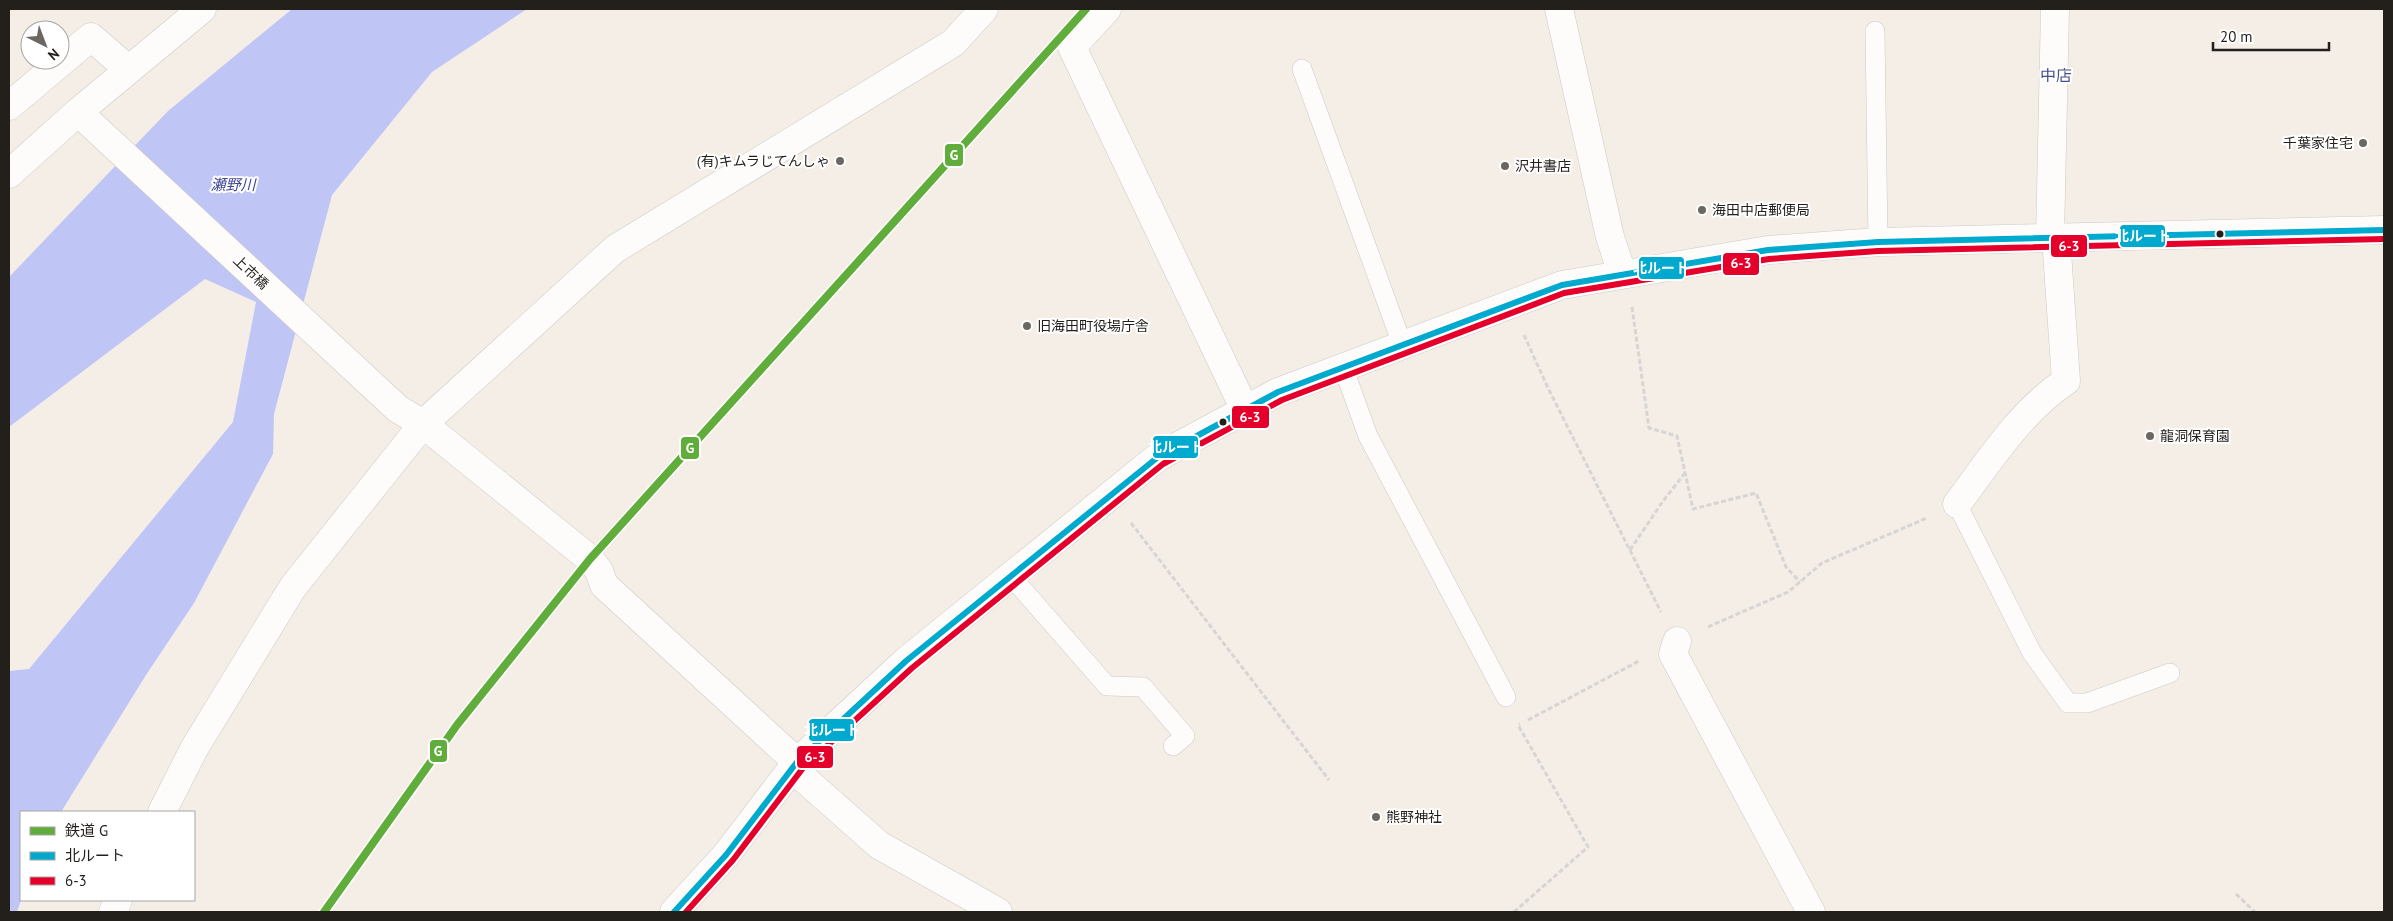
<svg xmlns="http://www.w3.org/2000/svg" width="2393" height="921" font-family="'PT Sans','Noto Sans JP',sans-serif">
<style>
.water{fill:#bfc6f5}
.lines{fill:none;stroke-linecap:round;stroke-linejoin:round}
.service-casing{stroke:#cdc9c4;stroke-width:20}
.minor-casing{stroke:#cdc9c4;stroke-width:29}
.tertiary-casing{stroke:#cdc9c4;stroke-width:29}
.secondary-casing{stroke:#cdc9c4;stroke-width:29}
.path{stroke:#d7d5d3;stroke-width:3;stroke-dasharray:5 2.5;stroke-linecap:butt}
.service{stroke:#fdfcfb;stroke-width:19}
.minor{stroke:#fdfcfb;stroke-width:28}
.tertiary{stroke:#fdfcfb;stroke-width:28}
.secondary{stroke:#fdfcfb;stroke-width:28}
.bus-1-casing{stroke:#fff;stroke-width:10}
.bus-2-casing{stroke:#fff;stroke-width:10}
.bus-1{stroke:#00a9ce;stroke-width:6}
.bus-2{stroke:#e4002b;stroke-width:6}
.rail-1-casing{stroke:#fff;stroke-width:11}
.rail-1{stroke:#60ad3b;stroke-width:8}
.poi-dot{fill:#6c6762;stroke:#fff;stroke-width:2}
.bus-dot{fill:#231f1b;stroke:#fff;stroke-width:2}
.labels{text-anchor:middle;stroke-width:4;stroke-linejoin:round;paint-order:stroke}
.poi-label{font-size:14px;fill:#231f1b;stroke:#fff;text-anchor:start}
.street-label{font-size:14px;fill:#231f1b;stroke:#fff}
.water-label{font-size:15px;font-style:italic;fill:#3d4596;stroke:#fff}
.quarter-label{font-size:16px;fill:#47508d;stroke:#fff}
.line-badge{stroke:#fff;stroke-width:2}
.badge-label{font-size:14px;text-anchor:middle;font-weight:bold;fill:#fff}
</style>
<rect width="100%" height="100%" fill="#f4eee7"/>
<!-- water -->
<path class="water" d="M 292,9 L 527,9 L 432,72 L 332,195 L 274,414 L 273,454 L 194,603 L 146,675 L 61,812 L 21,812 L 21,900 L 17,912 L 9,912 L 9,671 L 29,669 L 233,422 L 256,302 L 205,279 L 9,427 L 9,277 L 168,111 Z"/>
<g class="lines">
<defs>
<g id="service">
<path d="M 1875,31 L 1878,242"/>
<path d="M 1302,69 L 1402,344"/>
<path d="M 1343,367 L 1368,436 L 1506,697"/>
<path d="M 1957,504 L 2032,653 L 2068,703 L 2087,703 L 2170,673"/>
<path d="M 1010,575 L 1107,686 L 1143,687 L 1185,736 L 1173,746"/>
</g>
<g id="minor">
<path d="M 1107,9 L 1072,47 L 1245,410"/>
<path d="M 1559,9 L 1610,237 L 1622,273"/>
<path d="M 9,106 L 91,37 L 128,69"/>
<path d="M 9,174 L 78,112 L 398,409 L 423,424 L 590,559 L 599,571 L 604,585 L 797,762"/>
<path d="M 2050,238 L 2055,9"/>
<path d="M 1957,504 C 1990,460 2020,412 2066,381 L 2056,238"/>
<path d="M 1677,641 L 1673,654 L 1811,912"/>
<path d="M 793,769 L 879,845 L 998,912"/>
<path d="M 162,812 L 195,747 L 293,587 L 423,424 L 615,249 L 953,43 L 984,9"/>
<path d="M 113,912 L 118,900"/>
</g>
<path id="tertiary" d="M 78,112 L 202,9"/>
<path id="secondary" d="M 674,912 L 726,855 L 797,762 L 906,661 L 1158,457 L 1278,392 L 1562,285 L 1768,250 L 1878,242 L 2384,230"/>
</defs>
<!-- service casing -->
<use href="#service" class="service-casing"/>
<!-- minor casing -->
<use href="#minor" class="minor-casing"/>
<!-- tertiary casing -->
<use href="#tertiary" class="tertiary-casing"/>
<!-- secondary casing -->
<use href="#secondary" class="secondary-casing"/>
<!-- path -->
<g class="path">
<path d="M 1632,307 L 1649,428 L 1677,436 L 1693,509 L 1756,493 L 1786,567 L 1800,582"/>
<path d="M 1524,335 L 1548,388 L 1661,612"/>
<path d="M 1131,523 L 1329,780"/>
<path d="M 1630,550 L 1663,501 L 1685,473"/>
<path d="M 1708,627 L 1788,592 L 1822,563 L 1927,518"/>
<path d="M 1528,720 L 1639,661"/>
<path d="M 2236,894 L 2255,912"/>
<path d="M 1514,912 L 1588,847 L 1518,725 L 1520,724"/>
</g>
<!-- service -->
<use href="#service" class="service"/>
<!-- minor -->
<use href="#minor" class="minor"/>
<!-- tertiary -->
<use href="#tertiary" class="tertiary"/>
<!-- secondary -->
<use href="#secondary" class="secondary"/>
<defs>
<path id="bus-1" d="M 674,912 L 726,855 L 797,762 L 906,661 L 1158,457 L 1278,392 L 1562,285 L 1768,250 L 1878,242 L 2384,230"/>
<path id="bus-2" d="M 686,912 L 733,860 L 803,768 L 912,668 L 1163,464 L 1282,400 L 1564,293 L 1769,259 L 1878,251 L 2384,239"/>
</defs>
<!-- bus-1 casing -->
<use href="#bus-1" class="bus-1-casing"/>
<!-- bus-2 casing -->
<use href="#bus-2" class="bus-2-casing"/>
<!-- bus-1 -->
<use href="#bus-1" class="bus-1"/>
<!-- bus-2 -->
<use href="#bus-2" class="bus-2"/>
<defs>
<path id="rail-1" d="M 324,912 L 457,725 L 590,559 L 1086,9"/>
</defs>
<!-- rail-1 casing -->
<use href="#rail-1" class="rail-1-casing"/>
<!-- rail-1 -->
<use href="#rail-1" class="rail-1"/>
</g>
<!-- markers -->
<g class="poi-dot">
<circle cx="2363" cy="143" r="5"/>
<circle cx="840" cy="161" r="5"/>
<circle cx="1505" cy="166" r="5"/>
<circle cx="1702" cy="210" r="5"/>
<circle cx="1027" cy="326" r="5"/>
<circle cx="2150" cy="436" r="5"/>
<circle cx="1376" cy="817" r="5"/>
</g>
<g class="bus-dot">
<circle cx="2220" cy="234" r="4.5"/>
<circle cx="1223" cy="422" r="4.5"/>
</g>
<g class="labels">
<!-- poi labels -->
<g class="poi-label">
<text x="2353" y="148" text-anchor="end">千葉家住宅</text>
<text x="830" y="166" text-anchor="end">(有)キムラじてんしゃ</text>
<text x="1515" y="171">沢井書店</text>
<text x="1712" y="215">海田中店郵便局</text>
<text x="1037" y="331">旧海田町役場庁舎</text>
<text x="2160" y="441">龍洞保育園</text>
<text x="1386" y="822">熊野神社</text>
</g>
<!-- street labels -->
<g class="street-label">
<text transform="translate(251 272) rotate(43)" y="5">上市橋</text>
</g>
<!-- water labels -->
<g class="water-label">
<text x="233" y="190">瀬野川</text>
</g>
<!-- quarter labels -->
<g class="quarter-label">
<text x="2056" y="81">中店</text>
</g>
</g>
<g class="line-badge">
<rect x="944" y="143" width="20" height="24" rx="5" fill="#60ad3b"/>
<rect x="2119" y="224" width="47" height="24" rx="5" fill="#00a9ce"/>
<rect x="2050" y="234" width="38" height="24" rx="5" fill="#e4002b"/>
<rect x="1722" y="252" width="38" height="24" rx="5" fill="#e4002b"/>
<rect x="1638" y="256" width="47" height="24" rx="5" fill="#00a9ce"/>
<rect x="1231" y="405" width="39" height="24" rx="5" fill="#e4002b"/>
<rect x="1152" y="435" width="47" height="24" rx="5" fill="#00a9ce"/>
<rect x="680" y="436" width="20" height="24" rx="5" fill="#60ad3b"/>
<rect x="808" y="718" width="47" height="24" rx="5" fill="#00a9ce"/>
<rect x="429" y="739" width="19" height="24" rx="5" fill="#60ad3b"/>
<rect x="796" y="745" width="38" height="24" rx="5" fill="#e4002b"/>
</g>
<g class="badge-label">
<text x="954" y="160">G</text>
<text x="2143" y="241">北ルート</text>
<text x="2069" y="251">6-3</text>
<text x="1741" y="268">6-3</text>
<text x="1661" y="273">北ルート</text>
<text x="1250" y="422">6-3</text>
<text x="1176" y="452">北ルート</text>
<text x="690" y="453">G</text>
<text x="832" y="735">北ルート</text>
<text x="438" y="756">G</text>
<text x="815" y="762">6-3</text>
</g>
<!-- border -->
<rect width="2393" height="921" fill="none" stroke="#231f1b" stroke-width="20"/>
<!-- legend -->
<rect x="20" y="811" width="175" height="90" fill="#ffffff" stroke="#a7a5a4"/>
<rect x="30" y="827" width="25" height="8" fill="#60ad3b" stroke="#a7a5a4"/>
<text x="65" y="836" font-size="15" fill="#231f1b">鉄道 G</text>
<rect x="30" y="852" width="25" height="8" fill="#00a9ce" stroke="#a7a5a4"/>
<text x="65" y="861" font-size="15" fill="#231f1b">北ルート</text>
<rect x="30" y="877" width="25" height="8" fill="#e4002b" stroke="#a7a5a4"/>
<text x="65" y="886" font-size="15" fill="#231f1b">6-3</text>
<!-- north arrow -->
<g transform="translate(45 45) rotate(138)"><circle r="24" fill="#ffffff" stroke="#a7a5a4"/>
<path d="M0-4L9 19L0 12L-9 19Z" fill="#6c6762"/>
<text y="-8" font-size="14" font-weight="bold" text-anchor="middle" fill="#231f1b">N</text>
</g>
<!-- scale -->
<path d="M2213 42v8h116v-8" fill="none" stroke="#231f1b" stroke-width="2.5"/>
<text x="2220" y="42" font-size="15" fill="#231f1b" stroke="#ffffff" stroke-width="4" paint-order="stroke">20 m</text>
</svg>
